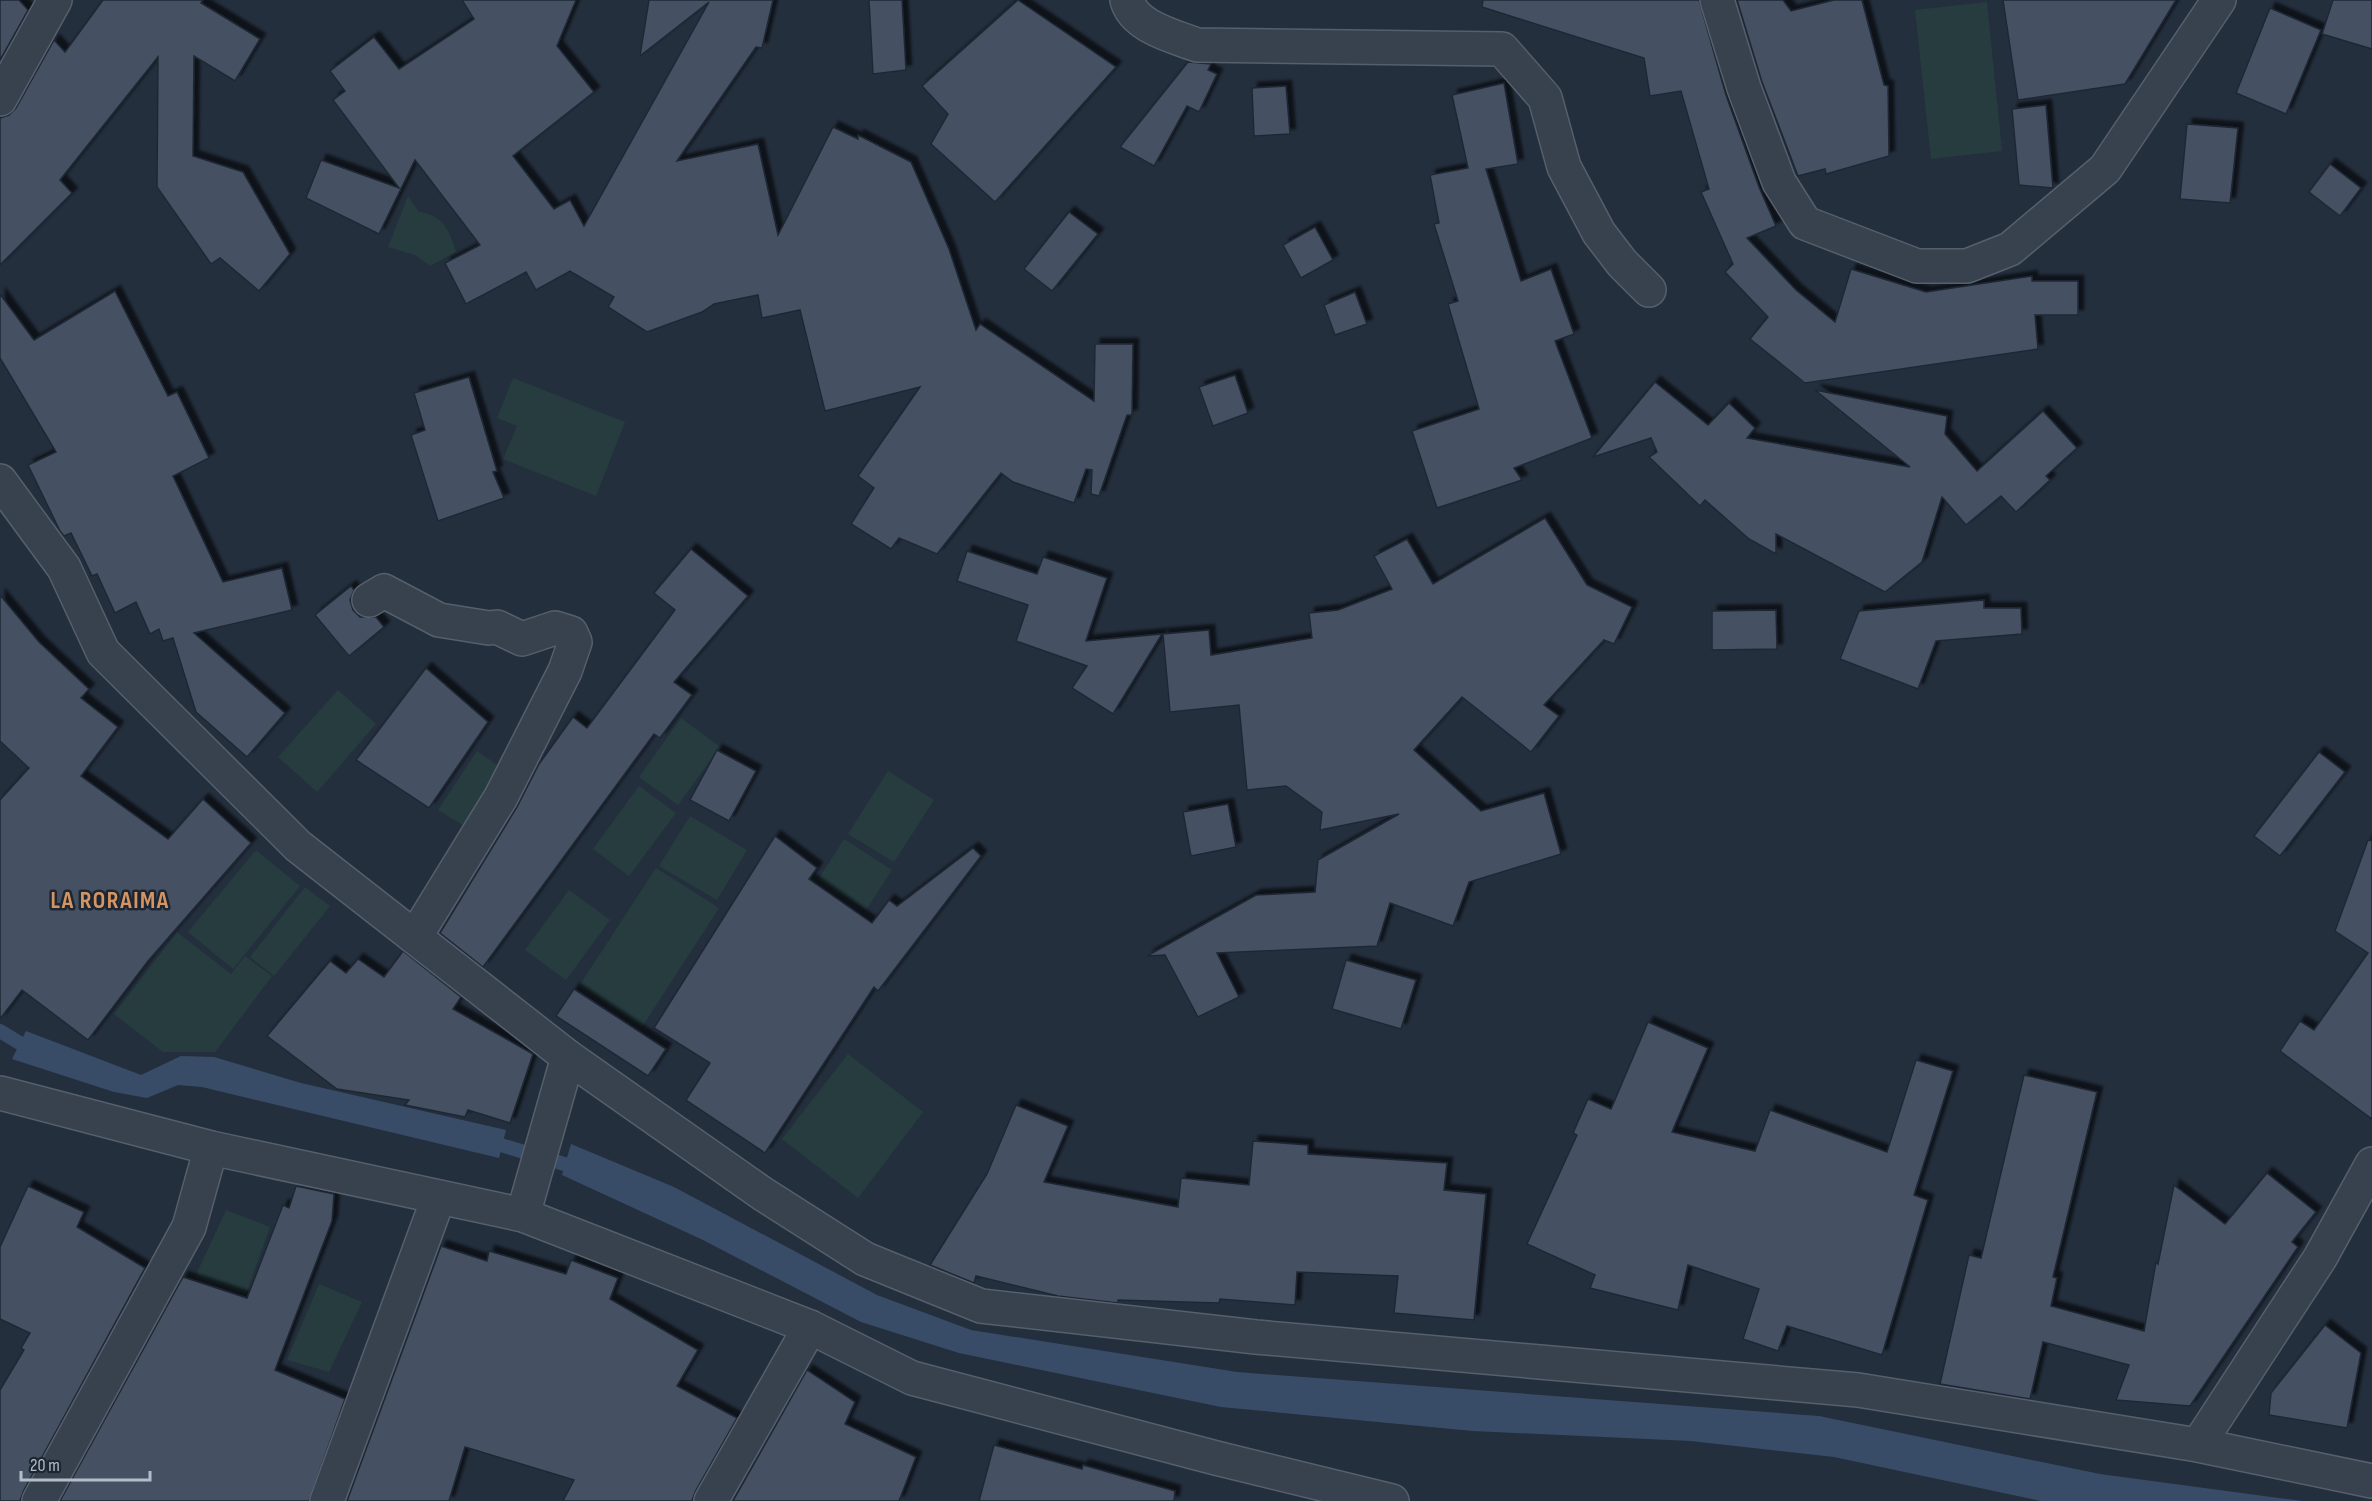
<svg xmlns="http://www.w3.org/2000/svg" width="2372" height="1501" font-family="'Sofia Sans Condensed',sans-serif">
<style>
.green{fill:#263c3f}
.water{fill:#394c67}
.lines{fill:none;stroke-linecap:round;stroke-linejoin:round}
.stream{stroke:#394c67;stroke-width:14}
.building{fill:#455162;stroke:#1f2835;stroke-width:1.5;filter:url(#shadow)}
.minor-casing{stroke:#565f6c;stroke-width:36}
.minor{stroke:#38414e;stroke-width:33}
.labels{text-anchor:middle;stroke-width:5;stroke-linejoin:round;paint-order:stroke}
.district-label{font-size:24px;font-weight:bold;letter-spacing:1.5px;fill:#d59563;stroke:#1d2633}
</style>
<defs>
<filter id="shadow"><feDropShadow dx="5.5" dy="-5.5" stdDeviation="1.5" flood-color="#0009"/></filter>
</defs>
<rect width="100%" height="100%" fill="#242f3e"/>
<!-- green -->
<g class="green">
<path d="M 1987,2 L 2002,151 L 1931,159 L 1915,10 Z"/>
<path d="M 408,196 L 419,212 C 444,216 449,230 456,252 L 430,266 L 415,255 L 388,247 Z"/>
<path d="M 513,378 L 625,422 L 596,496 L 503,459 L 517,426 L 497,418 Z"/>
<path d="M 338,690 L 376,724 L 317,792 L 278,757 Z"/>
<path d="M 681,718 L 720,747 L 678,805 L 639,777 Z"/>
<path d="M 477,751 L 503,769 L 466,827 L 438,810 Z"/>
<path d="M 888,771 L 934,800 L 894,862 L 848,834 Z"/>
<path d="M 639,786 L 676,813 L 629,876 L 593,849 Z"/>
<path d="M 690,816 L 747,850 L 717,900 L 659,866 Z"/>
<path d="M 844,839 L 892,870 L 866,910 L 818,880 Z"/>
<path d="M 256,850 L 300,886 L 233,969 L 188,932 Z"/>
<path d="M 656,868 L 719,908 L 642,1027 L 579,986 Z"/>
<path d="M 305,887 L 330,906 L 274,976 L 250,957 Z"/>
<path d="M 569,890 L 610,920 L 566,980 L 525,950 Z"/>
<path d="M 177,932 L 231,974 L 245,956 L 272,976 L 215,1052 L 163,1052 L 114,1014 Z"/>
<path d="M 848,1054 L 923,1112 L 858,1198 L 782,1139 Z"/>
<path d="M 226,1210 L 270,1227 L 246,1294 L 195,1277 Z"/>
<path d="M 319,1284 L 362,1302 L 329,1372 L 287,1360 Z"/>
</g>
<!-- water -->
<g class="water">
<path d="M 26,1031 L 141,1075 L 181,1056 L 214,1057 L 301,1083 L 506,1130 L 499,1158 L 202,1087 L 178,1085 L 147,1098 L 114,1092 L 12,1059 Z"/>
<path d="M 571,1144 L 674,1187 L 877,1295 L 971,1330 L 1237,1372 L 1819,1416 L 2100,1474 L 2302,1501 L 2041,1501 L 1834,1457 L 1691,1441 L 1473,1431 L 1221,1407 L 959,1353 L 861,1322 L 703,1240 L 562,1175 Z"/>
</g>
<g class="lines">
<!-- stream -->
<g class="stream">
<path d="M 0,1031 L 36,1053"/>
<path d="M 484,1140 L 581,1169"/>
</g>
</g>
<!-- building -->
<g class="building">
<path d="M 0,0 L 19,0 L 28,10 L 0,60 Z"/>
<path d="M 103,0 L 203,0 L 201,3 L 260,39 L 235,81 L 194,56 L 193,156 L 243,172 L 290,254 L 259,291 L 220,258 L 211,264 L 157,187 L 158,57 L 60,180 L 72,193 L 0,265 L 0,118 L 9,115 L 16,108 L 54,40 L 65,52 Z"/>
<path d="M 462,0 L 576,0 L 557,46 L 594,92 L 513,156 L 554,209 L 570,200 L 584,226 L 709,2 L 640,56 L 649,0 L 773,0 L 762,48 L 756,47 L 677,161 L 758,144 L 778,235 L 833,127 L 858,139 L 858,135 L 911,162 L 949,249 L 976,330 L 980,324 L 1094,401 L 1095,344 L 1133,344 L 1132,415 L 1127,415 L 1099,496 L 1091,494 L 1092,470 L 1086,469 L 1074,503 L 1013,482 L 1001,473 L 937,554 L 899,538 L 891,549 L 851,524 L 874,488 L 858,476 L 920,387 L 825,411 L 800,310 L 762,318 L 758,295 L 714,304 L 702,312 L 647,332 L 608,307 L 614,297 L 570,271 L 536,290 L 526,272 L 466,304 L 445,263 L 480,245 L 415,160 L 379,234 L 306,198 L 321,160 L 399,188 L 333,100 L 345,91 L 330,71 L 374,37 L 399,69 L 474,19 Z"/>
<path d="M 869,0 L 902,0 L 906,70 L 873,74 Z"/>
<path d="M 1018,0 L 1116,67 L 995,202 L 931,144 L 948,114 L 922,86 Z"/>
<path d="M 1483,0 L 1699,0 L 1726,95 L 1759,187 L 1776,226 L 1747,238 L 1796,290 L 1835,322 L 1851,269 L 1926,292 L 2032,276 L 2032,281 L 2078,281 L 2078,315 L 2035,315 L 2038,349 L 1805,383 L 1750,339 L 1768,317 L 1725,272 L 1733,264 L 1701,192 L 1709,189 L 1681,91 L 1650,96 L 1644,58 L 1482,7 Z"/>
<path d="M 1737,0 L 1783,0 L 1791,11 L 1834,0 L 1862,0 L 1884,85 L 1888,86 L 1889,156 L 1826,174 L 1825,169 L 1798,176 L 1762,82 Z"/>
<path d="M 2003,0 L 2176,0 L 2125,84 L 2018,100 Z"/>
<path d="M 2333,0 L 2372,0 L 2372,49 L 2322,34 Z"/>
<path d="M 2270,8 L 2321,30 L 2286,114 L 2236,93 Z"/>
<path d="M 1188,62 L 1211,64 L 1208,70 L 1217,74 L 1199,112 L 1187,106 L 1154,166 L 1120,147 Z"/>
<path d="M 1504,83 L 1518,164 L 1486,169 L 1521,281 L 1551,269 L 1574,334 L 1555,341 L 1592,438 L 1514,468 L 1522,480 L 1437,508 L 1412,431 L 1479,409 L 1448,304 L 1458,301 L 1434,224 L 1439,223 L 1430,175 L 1468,168 L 1452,95 Z"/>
<path d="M 1286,86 L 1290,134 L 1254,136 L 1252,88 Z"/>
<path d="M 2046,105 L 2053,188 L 2019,185 L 2012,109 Z"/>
<path d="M 2187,124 L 2238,128 L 2230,203 L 2180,199 Z"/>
<path d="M 2330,164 L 2361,188 L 2340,216 L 2309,192 Z"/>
<path d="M 1069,212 L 1098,234 L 1052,291 L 1024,269 Z"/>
<path d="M 1315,227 L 1333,260 L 1301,278 L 1283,245 Z"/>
<path d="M 115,291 L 168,396 L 177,392 L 209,458 L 173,476 L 223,582 L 282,568 L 292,610 L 194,633 L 285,713 L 247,757 L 196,712 L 173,638 L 163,641 L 159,629 L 150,634 L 136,602 L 115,613 L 97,574 L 92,576 L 71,533 L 64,536 L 60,531 L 28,465 L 56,452 L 0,358 L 0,294 L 34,340 Z"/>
<path d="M 1355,292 L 1367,324 L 1335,335 L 1324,305 Z"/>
<path d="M 1235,375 L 1248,413 L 1213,426 L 1199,387 Z"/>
<path d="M 469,377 L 497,471 L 493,472 L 504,498 L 438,521 L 411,435 L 425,430 L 414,393 Z"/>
<path d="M 1655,382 L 1708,425 L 1729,403 L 1755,428 L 1747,438 L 1910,467 L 1815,390 L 1947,416 L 1945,434 L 1977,471 L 2043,411 L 2077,448 L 2046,476 L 2050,480 L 2016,512 L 2001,496 L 1966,525 L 1942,497 L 1922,562 L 1885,592 L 1776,534 L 1776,554 L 1749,539 L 1705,500 L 1700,506 L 1649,457 L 1657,452 L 1651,438 L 1593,457 Z"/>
<path d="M 1545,518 L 1587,585 L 1632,607 L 1614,644 L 1604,640 L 1544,705 L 1559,716 L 1531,752 L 1462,697 L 1414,750 L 1481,811 L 1544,793 L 1561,854 L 1469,882 L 1453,926 L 1390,903 L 1377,946 L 1217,953 L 1239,997 L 1198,1017 L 1165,955 L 1147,956 L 1256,895 L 1315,892 L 1318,860 L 1399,814 L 1320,830 L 1322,812 L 1286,786 L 1247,790 L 1239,705 L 1170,712 L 1163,634 L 1209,630 L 1211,655 L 1312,638 L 1309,613 L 1338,610 L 1392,589 L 1374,556 L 1407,539 L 1433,584 Z"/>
<path d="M 691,549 L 748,596 L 674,682 L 692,695 L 660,738 L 654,734 L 483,967 L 440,933 L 517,807 L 539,764 L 573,717 L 587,728 L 675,610 L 654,593 Z"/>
<path d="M 967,551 L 1037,574 L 1043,557 L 1107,578 L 1086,641 L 1162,634 L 1113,714 L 1072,688 L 1087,666 L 1016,641 L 1028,605 L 957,581 Z"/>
<path d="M 351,586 L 354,590 L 350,600 L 353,610 L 360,617 L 376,617 L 384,627 L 349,656 L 315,615 Z"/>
<path d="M 0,595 L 39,642 L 89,689 L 81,698 L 118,727 L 81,776 L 168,839 L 203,799 L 251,843 L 148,961 L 88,1040 L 22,990 L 0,1019 L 0,800 L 29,768 L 0,741 Z"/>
<path d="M 1984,600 L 1984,608 L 2021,608 L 2022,634 L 1936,641 L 1918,689 L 1840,659 L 1859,611 Z"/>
<path d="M 1776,610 L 1777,649 L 1712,650 L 1712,611 Z"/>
<path d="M 426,668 L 488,722 L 429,808 L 356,760 Z"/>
<path d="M 717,750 L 756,771 L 729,821 L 690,800 Z"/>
<path d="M 2319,752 L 2345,772 L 2280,856 L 2254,836 Z"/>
<path d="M 1228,804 L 1236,847 L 1191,856 L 1183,812 Z"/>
<path d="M 775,836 L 817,868 L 809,879 L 872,923 L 889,900 L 897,906 L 973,848 L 981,856 L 878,991 L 874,987 L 765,1153 L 686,1100 L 710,1063 L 654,1028 Z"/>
<path d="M 2368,840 L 2372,841 L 2372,1119 L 2280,1051 L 2300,1021 L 2314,1030 L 2368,953 L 2335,931 Z"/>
<path d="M 403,951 L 461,997 L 453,1009 L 533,1054 L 510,1123 L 468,1110 L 465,1117 L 405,1105 L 409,1100 L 337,1089 L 267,1036 L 330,961 L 346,973 L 358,959 L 384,977 Z"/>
<path d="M 1346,960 L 1416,980 L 1401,1029 L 1332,1009 Z"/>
<path d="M 574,989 L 666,1049 L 648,1076 L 556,1016 Z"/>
<path d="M 1648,1022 L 1708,1048 L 1672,1132 L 1755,1151 L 1770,1110 L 1887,1152 L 1916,1060 L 1953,1071 L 1914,1195 L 1928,1200 L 1882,1355 L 1787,1326 L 1778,1351 L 1743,1339 L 1759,1289 L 1688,1265 L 1678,1310 L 1590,1288 L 1595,1275 L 1527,1244 L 1577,1135 L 1573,1133 L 1588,1099 L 1611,1109 Z"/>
<path d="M 2024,1075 L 2097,1092 L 2053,1277 L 2057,1278 L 2051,1306 L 2144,1331 L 2156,1262 L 2158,1264 L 2174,1185 L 2225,1224 L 2267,1173 L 2316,1212 L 2292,1242 L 2298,1247 L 2190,1406 L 2116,1400 L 2129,1365 L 2043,1342 L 2030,1399 L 1940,1384 L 1969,1255 L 1981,1258 Z"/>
<path d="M 1016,1105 L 1068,1126 L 1044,1182 L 1178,1207 L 1181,1178 L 1249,1185 L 1253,1141 L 1308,1145 L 1308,1154 L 1447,1163 L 1444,1190 L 1486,1194 L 1474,1320 L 1394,1313 L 1398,1276 L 1297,1272 L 1295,1305 L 1220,1299 L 1219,1303 L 1118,1300 L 1118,1303 L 1058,1296 L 976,1276 L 974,1283 L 930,1265 L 987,1174 Z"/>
<path d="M 28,1186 L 84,1212 L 77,1227 L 145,1268 L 23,1492 L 20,1501 L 0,1501 L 0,1390 L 24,1350 L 21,1348 L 30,1333 L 0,1319 L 0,1247 Z"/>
<path d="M 296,1186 L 334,1194 L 332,1221 L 275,1370 L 345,1399 L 309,1501 L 60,1501 L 183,1277 L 247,1298 L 283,1205 L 289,1208 Z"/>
<path d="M 441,1246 L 487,1261 L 489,1251 L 566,1274 L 571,1260 L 618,1278 L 610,1299 L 698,1350 L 677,1386 L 737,1418 L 695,1492 L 692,1501 L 563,1501 L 574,1480 L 465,1447 L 449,1501 L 347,1501 Z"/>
<path d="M 2325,1325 L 2361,1353 L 2347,1428 L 2269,1415 L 2271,1393 Z"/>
<path d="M 807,1370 L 855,1402 L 845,1424 L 916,1457 L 899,1501 L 733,1501 Z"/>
<path d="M 994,1445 L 1082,1469 L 1083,1465 L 1175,1491 L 1174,1501 L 979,1501 Z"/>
</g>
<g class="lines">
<defs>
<g id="minor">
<path d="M 1127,0 C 1134,27 1174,36 1197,45 L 1502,49 L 1545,98 L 1564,167 L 1599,233 L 1622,263 L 1649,290"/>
<path d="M 1717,0 L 1744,88 L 1779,182 L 1805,223 L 1917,266 L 1967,266 L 2010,249 L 2105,169 L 2219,0"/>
<path d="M 0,99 L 55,0"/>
<path d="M 0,481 L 64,568 L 103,652 L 298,846 L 568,1057 L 763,1194 L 865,1259 L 981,1306 L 1256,1337 L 1858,1390 L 2198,1445 L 2372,1481"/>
<path d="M 369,600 L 384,591 L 439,620 L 489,628 L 497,627 L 522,639 L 555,628 L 571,633 L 575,642 L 565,671 L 501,797 L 415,937"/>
<path d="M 0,1093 L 211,1148 L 523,1215 L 810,1327 L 912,1378 L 1216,1458 L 1392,1501"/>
<path d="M 523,1215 L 568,1057"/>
<path d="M 2198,1445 L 2320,1258 L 2372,1164"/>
<path d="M 39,1501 L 189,1227 L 211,1148"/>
<path d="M 327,1501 L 438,1199"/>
<path d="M 711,1501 L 810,1327"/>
</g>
</defs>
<!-- minor casing -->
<use href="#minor" class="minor-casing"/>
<!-- minor -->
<use href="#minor" class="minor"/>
</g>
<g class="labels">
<!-- district labels -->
<g class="district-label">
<text x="110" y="908">LA RORAIMA</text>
</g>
</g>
<!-- scale -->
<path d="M21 1471v9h129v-9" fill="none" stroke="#b4bcc9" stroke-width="3"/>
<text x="30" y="1471" font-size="18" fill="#b4bcc9" stroke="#1d2633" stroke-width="4.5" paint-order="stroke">20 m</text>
</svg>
